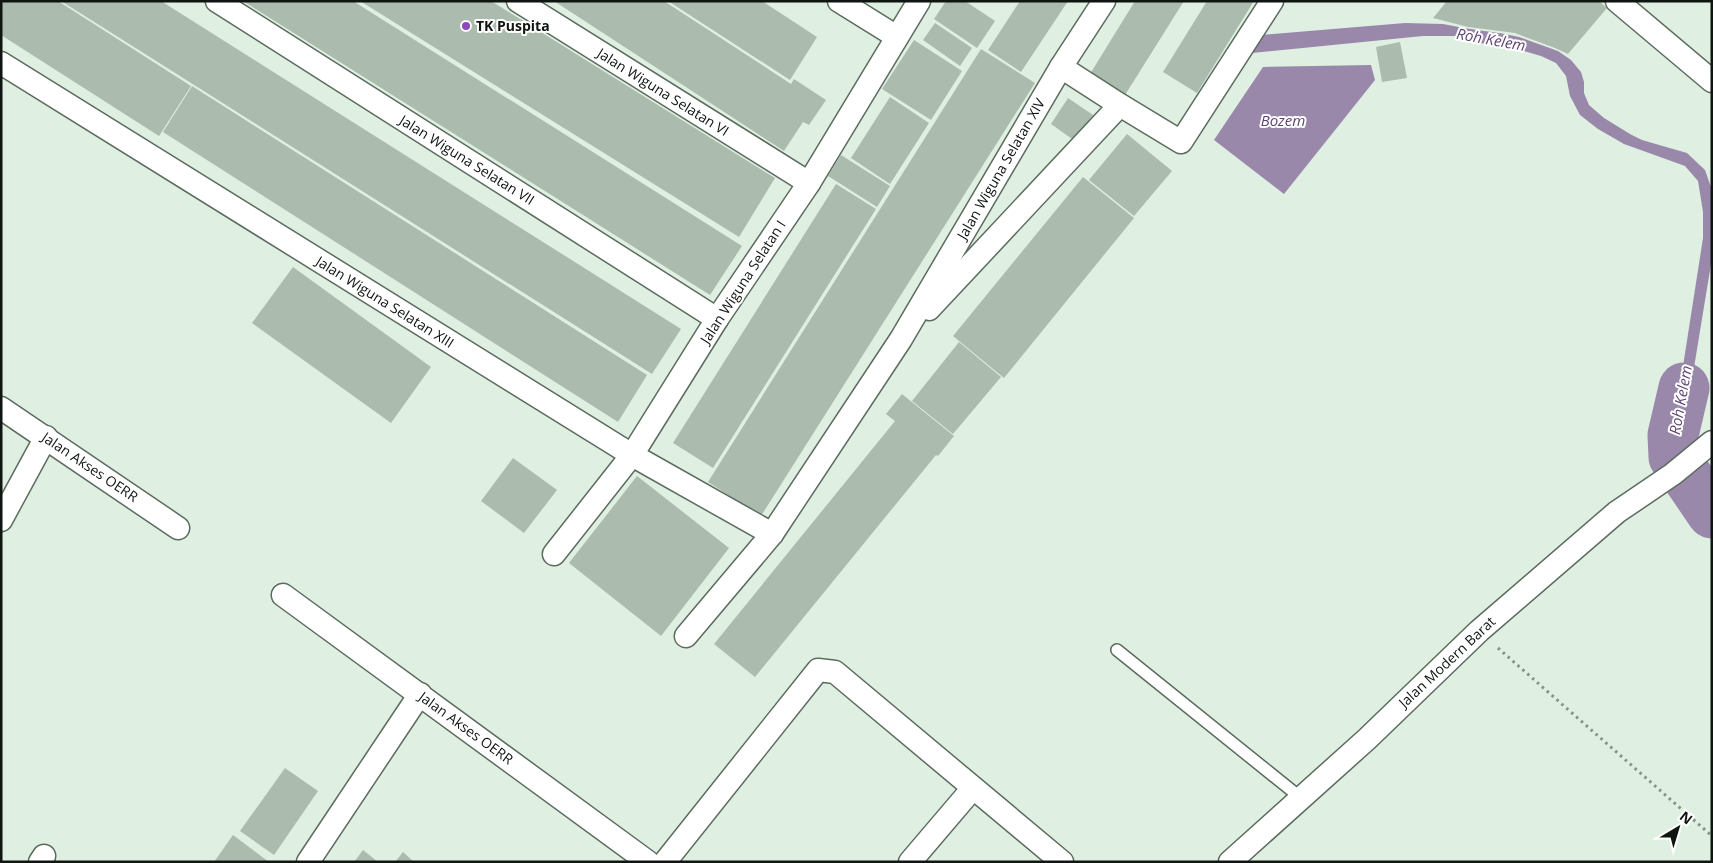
<svg xmlns="http://www.w3.org/2000/svg" width="1713" height="863" font-family="'Open Sans',sans-serif">
<style>
.water{fill:#9a88aa}
.lines{fill:none;stroke-linecap:round;stroke-linejoin:round}
.river{stroke:#9a88aa;stroke-width:51}
.building{fill:#abbcae}
.service-casing{stroke:#5c6b5f;stroke-width:14}
.minor-casing{stroke:#5c6b5f;stroke-width:25}
.path{stroke:#859287;stroke-width:3;stroke-dasharray:2.5 4;stroke-linecap:butt}
.service{stroke:#fff;stroke-width:11}
.minor{stroke:#fff;stroke-width:22}
.poi-dot{fill:#8f49bd;stroke:#fff;stroke-width:2}
.labels{text-anchor:middle;stroke-width:4;stroke-linejoin:round;paint-order:stroke}
.poi-label{font-size:14px;font-weight:bold;fill:#0f1510;stroke:#fff;text-anchor:start}
.street-label{font-size:14px;fill:#0f1510;stroke:#fff}
.water-label{font-size:15px;font-style:italic;fill:#5e4373;stroke:#fff}
</style>
<rect width="100%" height="100%" fill="#dff0e2"/>
<!-- water -->
<g class="water">
<path d="M 1405,23 L 1443,24 L 1464,28 L 1505,34 L 1519,37 L 1558,51 L 1571,60 L 1581,72 L 1584,82 L 1584,93 L 1589,105 L 1604,118 L 1630,134 L 1642,140 L 1687,153 L 1705,170 L 1712,190 L 1712,258 L 1689,398 L 1678,444 L 1680,455 L 1668,461 L 1665,443 L 1668,417 L 1681,379 L 1703,238 L 1703,212 L 1698,181 L 1685,166 L 1624,144 L 1598,129 L 1580,115 L 1570,96 L 1566,76 L 1556,63 L 1541,56 L 1510,47 L 1480,43 L 1455,36 L 1423,36 L 1252,53 L 1261,35 Z"/>
<path d="M 1371,65 L 1375,80 L 1284,194 L 1214,140 L 1263,67 Z"/>
<path d="M 1694,479 L 1712,505 L 1712,523 L 1702,505 L 1684,486 Z"/>
</g>
<g class="lines">
<!-- river -->
<path class="river" d="M 1684,388 L 1673,435 L 1674,457 L 1712,513"/>
</g>
<!-- building -->
<g class="building">
<path d="M 1,1 L 58,1 L 191,86 L 159,136 L 1,35 Z"/>
<path d="M 61,1 L 161,1 L 681,329 L 652,374 Z"/>
<path d="M 243,1 L 353,1 L 742,246 L 710,295 Z"/>
<path d="M 360,1 L 491,1 L 775,178 L 739,237 Z"/>
<path d="M 554,1 L 664,1 L 791,84 L 794,79 L 826,100 L 809,125 L 803,122 L 784,151 Z"/>
<path d="M 668,1 L 762,1 L 817,37 L 790,80 Z"/>
<path d="M 946,1 L 965,1 L 995,21 L 977,48 L 934,19 Z"/>
<path d="M 1020,1 L 1068,1 L 1021,72 L 988,50 Z"/>
<path d="M 1135,1 L 1184,1 L 1125,95 L 1090,74 Z"/>
<path d="M 1207,1 L 1254,1 L 1197,93 L 1163,72 Z"/>
<path d="M 1447,1 L 1599,1 L 1607,8 L 1568,54 L 1555,48 L 1515,33 L 1468,27 L 1433,18 Z"/>
<path d="M 935,23 L 972,48 L 960,66 L 923,40 Z"/>
<path d="M 914,40 L 962,71 L 931,120 L 882,89 Z"/>
<path d="M 1400,42 L 1407,78 L 1382,82 L 1376,47 Z"/>
<path d="M 981,49 L 1035,83 L 761,516 L 708,482 Z"/>
<path d="M 192,86 L 647,375 L 618,422 L 163,132 Z"/>
<path d="M 890,97 L 929,123 L 890,184 L 851,158 Z"/>
<path d="M 1068,98 L 1093,115 L 1075,141 L 1051,124 Z"/>
<path d="M 1127,134 L 1172,171 L 1134,216 L 1089,180 Z"/>
<path d="M 841,155 L 890,186 L 877,207 L 828,176 Z"/>
<path d="M 1083,177 L 1134,218 L 1004,378 L 953,336 Z"/>
<path d="M 836,184 L 876,209 L 713,468 L 673,443 Z"/>
<path d="M 293,267 L 431,367 L 391,423 L 252,323 Z"/>
<path d="M 959,342 L 1001,377 L 953,434 L 912,401 Z"/>
<path d="M 902,394 L 954,436 L 938,456 L 936,455 L 755,677 L 714,644 L 895,421 L 886,414 Z"/>
<path d="M 513,458 L 557,490 L 524,533 L 481,501 Z"/>
<path d="M 637,476 L 729,548 L 661,636 L 569,563 Z"/>
<path d="M 285,768 L 318,791 L 274,855 L 240,831 Z"/>
<path d="M 233,835 L 269,862 L 214,862 Z"/>
<path d="M 363,850 L 378,862 L 354,862 Z"/>
<path d="M 403,852 L 414,862 L 395,862 Z"/>
</g>
<g class="lines">
<defs>
<path id="service" d="M 1117,650 L 1301,798"/>
<g id="minor">
<path d="M 217,1 L 717,319"/>
<path d="M 518,1 L 809,183"/>
<path d="M 839,1 L 897,37"/>
<path d="M 1617,1 L 1712,81"/>
<path d="M 1,63 L 632,455 L 772,534"/>
<path d="M 1061,67 L 1120,105 L 1181,142 L 1272,1"/>
<path d="M 929,309 L 1120,105"/>
<path d="M 1,408 L 178,528"/>
<path d="M 1,520 L 46,437"/>
<path d="M 554,554 L 632,455 L 717,319 L 809,183 L 919,1"/>
<path d="M 283,595 L 648,862"/>
<path d="M 686,636 L 772,534 L 901,339 L 1061,67 L 1104,1"/>
<path d="M 40,862 L 44,856"/>
<path d="M 308,862 L 420,694"/>
<path d="M 665,862 L 818,670 L 835,672 L 1062,862"/>
<path d="M 910,862 L 973,788"/>
<path d="M 1230,862 L 1367,739 L 1479,631 L 1617,512 L 1673,474 L 1712,442"/>
</g>
</defs>
<!-- service casing -->
<use href="#service" class="service-casing"/>
<!-- minor casing -->
<use href="#minor" class="minor-casing"/>
<!-- path -->
<path class="path" d="M 1498,648 L 1712,836"/>
<!-- service -->
<use href="#service" class="service"/>
<!-- minor -->
<use href="#minor" class="minor"/>
</g>
<!-- markers -->
<circle class="poi-dot" cx="466" cy="26" r="5"/>
<g class="labels">
<!-- poi labels -->
<g class="poi-label">
<text x="476" y="31">TK Puspita</text>
</g>
<!-- street labels -->
<g class="street-label">
<text transform="translate(663 92) rotate(32)" y="5">Jalan Wiguna Selatan VI</text>
<text transform="translate(467 160) rotate(32)" y="5">Jalan Wiguna Selatan VII</text>
<text transform="translate(1001 169) rotate(-60)" y="5">Jalan Wiguna Selatan XIV</text>
<text transform="translate(743 282) rotate(-57)" y="5">Jalan Wiguna Selatan I</text>
<text transform="translate(385 302) rotate(32)" y="5">Jalan Wiguna Selatan XIII</text>
<text transform="translate(90 467) rotate(34)" y="5">Jalan Akses OERR</text>
<text transform="translate(1447 662) rotate(-43)" y="5">Jalan Modern Barat</text>
<text transform="translate(466 728) rotate(36)" y="5">Jalan Akses OERR</text>
</g>
<!-- water labels -->
<g class="water-label">
<text transform="translate(1491 40) rotate(10)" y="5">Roh Kelem</text>
<text x="1283" y="126">Bozem</text>
<text transform="translate(1681 400) rotate(-80)" y="5">Roh Kelem</text>
</g>
</g>
<!-- border -->
<rect width="1713" height="863" fill="none" stroke="#0f1510" stroke-width="5"/>
<!-- north arrow -->
<g transform="translate(1678 828) rotate(38)" stroke="#ffffff" stroke-width="4" paint-order="stroke">
<path d="M0-4L9 19L0 12L-9 19Z" fill="#0f1510"/>
<text y="-8" font-size="14" font-weight="bold" text-anchor="middle" fill="#0f1510">N</text>
</g>
</svg>
